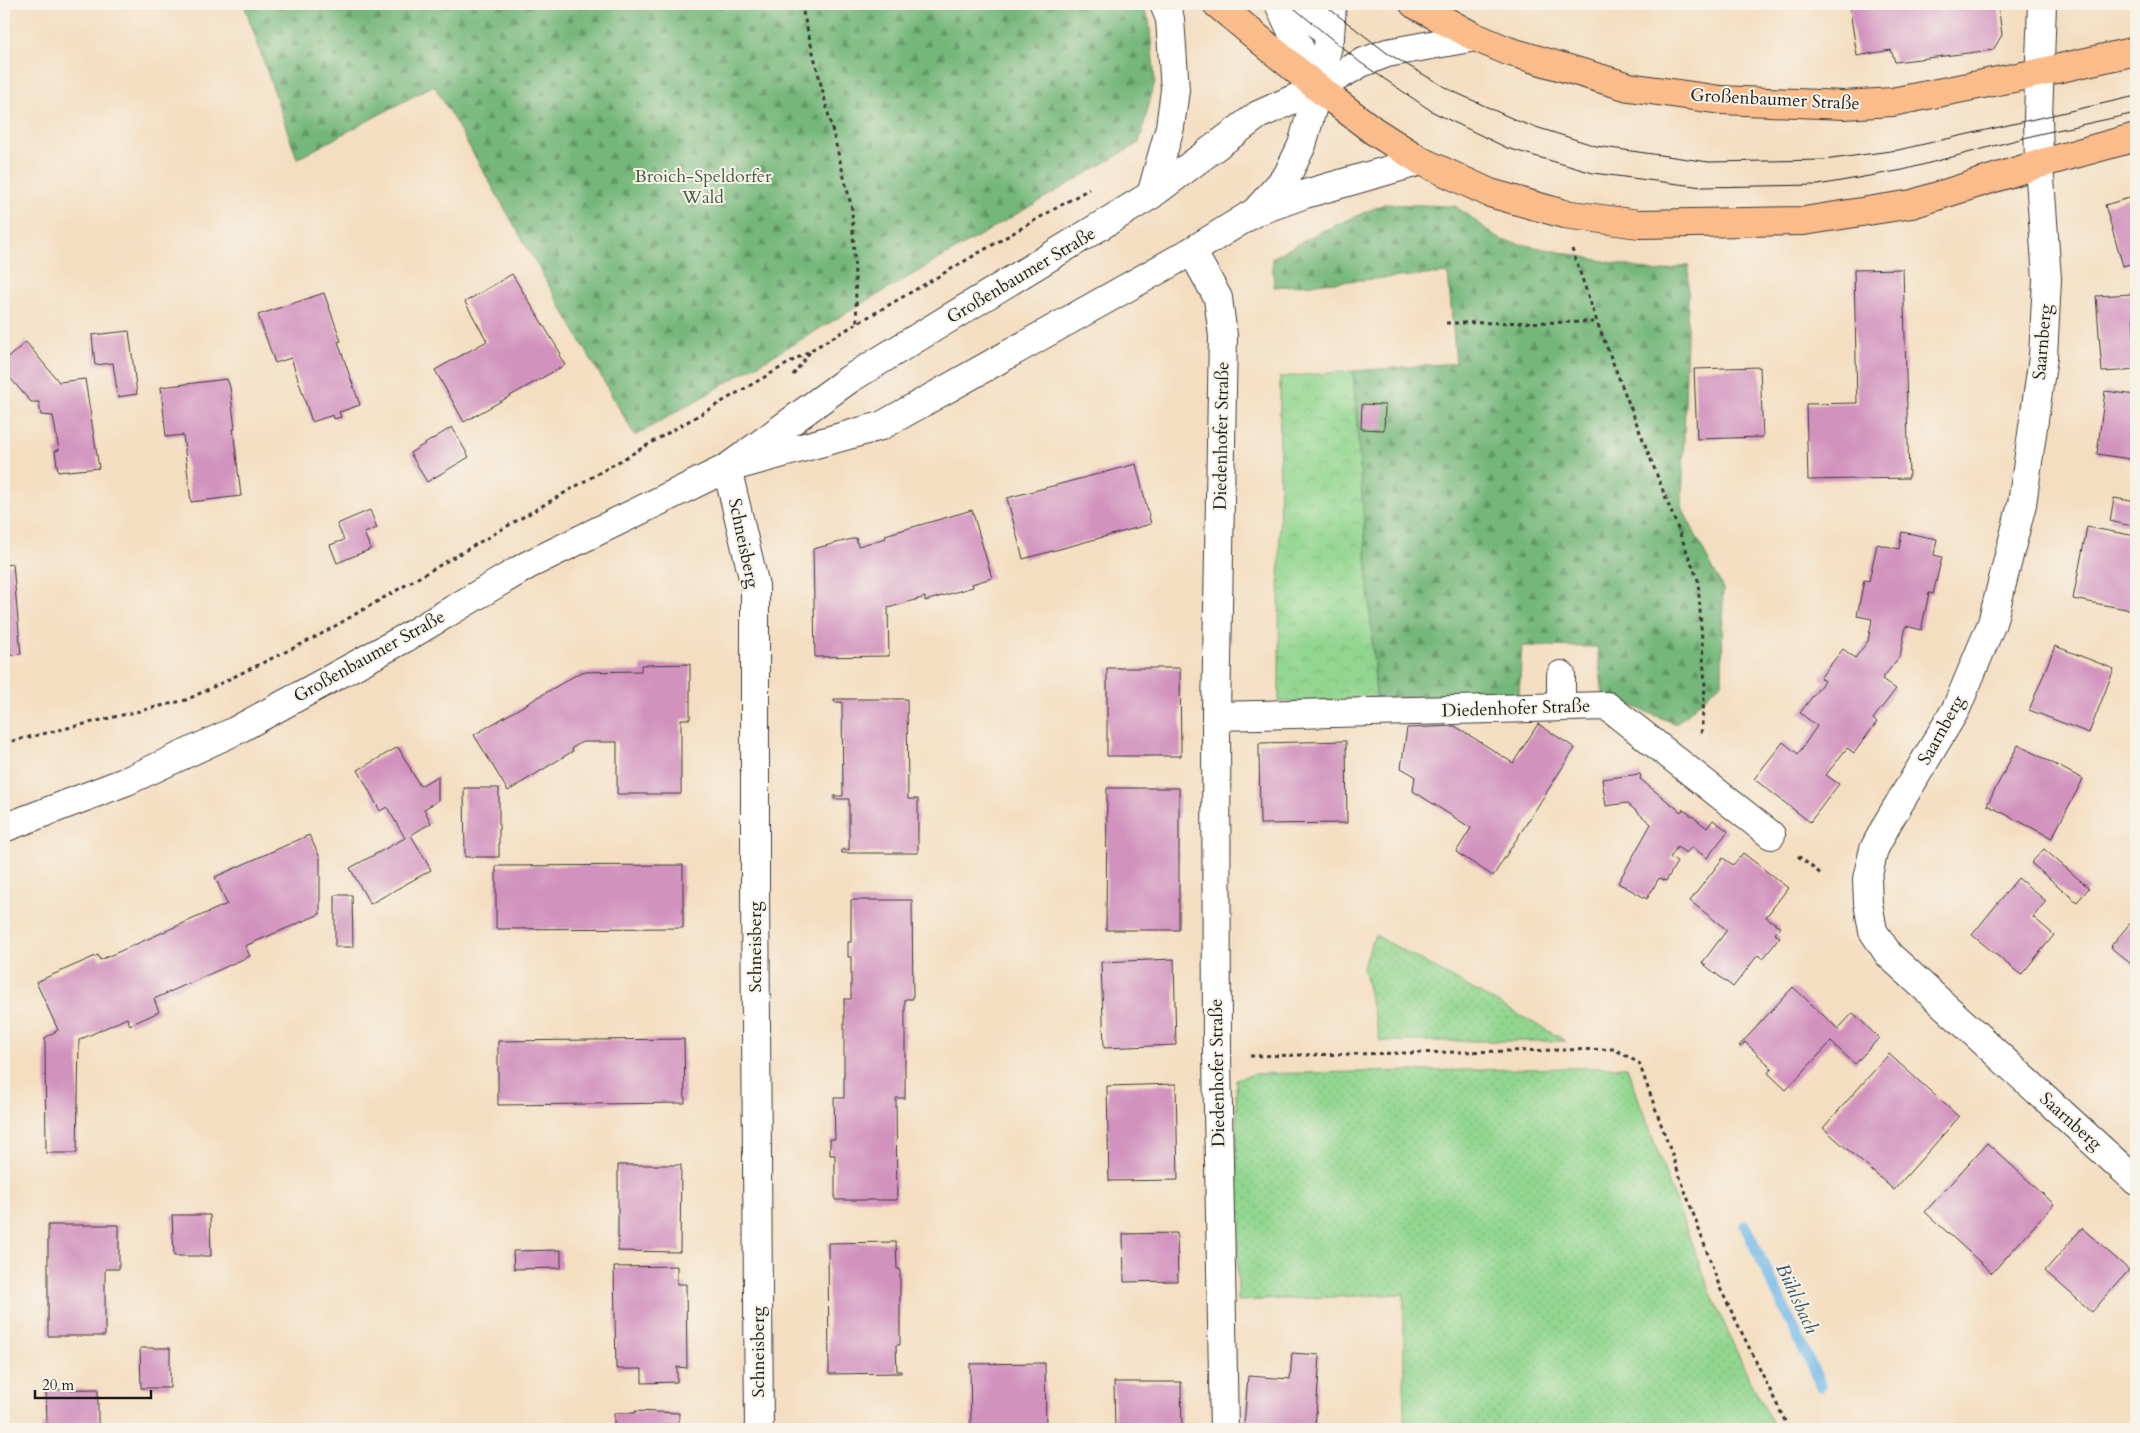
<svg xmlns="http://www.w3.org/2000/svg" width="2140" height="1433" font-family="Cardo,serif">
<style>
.grass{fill:url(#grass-dots);stroke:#567956}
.forest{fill:url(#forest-firs);stroke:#486a4b}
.park{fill:url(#park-crowns);stroke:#567956}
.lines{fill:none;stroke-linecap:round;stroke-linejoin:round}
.stream{stroke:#72baea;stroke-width:11}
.building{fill:#d192be}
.minor-casing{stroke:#3c3935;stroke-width:30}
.major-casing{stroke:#3c3935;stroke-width:30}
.path{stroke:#3c3935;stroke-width:3;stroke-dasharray:4 4;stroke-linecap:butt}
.minor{stroke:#fff;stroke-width:28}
.major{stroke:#fabc8b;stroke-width:28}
.tram{stroke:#1c1c1c;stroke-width:1}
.labels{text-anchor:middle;stroke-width:4;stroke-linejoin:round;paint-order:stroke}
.street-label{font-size:18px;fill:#1c1c1c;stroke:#f7f3e8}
.park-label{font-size:18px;fill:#455d44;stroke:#f7f3e8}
.water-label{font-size:19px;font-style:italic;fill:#3a5364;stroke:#f7f3e8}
</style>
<defs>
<pattern id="grass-dots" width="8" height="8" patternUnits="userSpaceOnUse" patternTransform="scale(1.25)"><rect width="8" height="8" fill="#91d68f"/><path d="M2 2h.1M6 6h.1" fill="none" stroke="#7cb77b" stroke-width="1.8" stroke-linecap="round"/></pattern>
<pattern id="forest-firs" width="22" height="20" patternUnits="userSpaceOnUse" patternTransform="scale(1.25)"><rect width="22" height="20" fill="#74b77a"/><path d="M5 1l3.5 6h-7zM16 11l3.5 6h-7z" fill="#5e9463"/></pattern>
<pattern id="park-crowns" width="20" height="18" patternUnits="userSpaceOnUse" patternTransform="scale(1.25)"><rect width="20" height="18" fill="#91d68f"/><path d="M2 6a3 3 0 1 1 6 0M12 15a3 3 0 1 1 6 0" fill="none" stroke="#7cb77b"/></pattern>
</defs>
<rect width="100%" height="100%" fill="#f7f3e8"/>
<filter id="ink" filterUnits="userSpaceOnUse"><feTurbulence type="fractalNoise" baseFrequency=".02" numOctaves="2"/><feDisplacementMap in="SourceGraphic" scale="10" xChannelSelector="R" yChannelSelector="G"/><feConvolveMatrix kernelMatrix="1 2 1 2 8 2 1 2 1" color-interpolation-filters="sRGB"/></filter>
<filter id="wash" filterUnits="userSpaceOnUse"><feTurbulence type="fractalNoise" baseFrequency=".0096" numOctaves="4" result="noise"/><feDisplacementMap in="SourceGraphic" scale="20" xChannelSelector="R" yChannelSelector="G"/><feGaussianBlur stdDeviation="1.12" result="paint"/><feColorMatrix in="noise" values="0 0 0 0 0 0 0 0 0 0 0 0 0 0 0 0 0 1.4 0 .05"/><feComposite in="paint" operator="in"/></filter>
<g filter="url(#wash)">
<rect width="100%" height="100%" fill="#f4dec1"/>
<!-- grass -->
<g class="grass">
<path d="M 1375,935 L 1566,1041 L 1380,1041 L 1363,967 Z"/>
<path d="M 1627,1067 C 1672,1189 1712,1315 1776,1429 L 1404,1429 L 1404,1294 L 1238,1301 L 1236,1079 L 1255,1074 Z"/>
</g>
<!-- forest -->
<g class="forest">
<path d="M 244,4 L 1141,4 L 1149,20 L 1155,81 L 1139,143 L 635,436 L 434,85 L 297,159 Z"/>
<path d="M 1384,204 L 1455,206 L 1501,240 L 1658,272 L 1689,265 L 1682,508 L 1723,589 L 1722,682 L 1676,724 L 1603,694 L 1597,647 L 1522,646 L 1519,696 L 1376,698 L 1353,371 L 1456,363 L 1448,273 L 1274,287 L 1272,258 L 1322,231 Z"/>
</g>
<!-- park -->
<path class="park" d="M 1353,371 L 1376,698 L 1279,702 L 1280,377 Z"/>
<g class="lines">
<!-- stream -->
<path class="stream" d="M 1745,1226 L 1821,1386"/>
</g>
<g id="blocks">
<!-- building -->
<g class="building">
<path d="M 1849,4 L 1998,4 L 2002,35 L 1993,50 L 1895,62 L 1891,50 L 1857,56 Z"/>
<path d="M 2136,196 L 2136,262 L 2123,266 L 2105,205 Z"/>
<path d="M 1903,269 L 1909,478 L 1808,480 L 1806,404 L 1857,403 L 1854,270 Z"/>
<path d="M 512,274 L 561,354 L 559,355 L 565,365 L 464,422 L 435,370 L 487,341 L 465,302 Z"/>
<path d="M 324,293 L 341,341 L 338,342 L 360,405 L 339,412 L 341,417 L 334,419 L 333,415 L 312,422 L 291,358 L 275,363 L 258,315 Z"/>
<path d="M 2132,294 L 2136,370 L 2102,372 L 2096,296 Z"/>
<path d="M 129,331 L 137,394 L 118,397 L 113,363 L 95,365 L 92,335 Z"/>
<path d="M 26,342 L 59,382 L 85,379 L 99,468 L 58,472 L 55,451 L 59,450 L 53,416 L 41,415 L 39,402 L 31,402 L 4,371 L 4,361 Z"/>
<path d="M 1760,367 L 1763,437 L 1697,439 L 1694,369 Z"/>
<path d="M 227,379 L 230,387 L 235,429 L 233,429 L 241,496 L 191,502 L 183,435 L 166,437 L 161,387 Z"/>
<path d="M 2105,391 L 2136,395 L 2136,460 L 2097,454 Z"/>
<path d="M 1362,404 L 1385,405 L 1384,430 L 1361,429 Z"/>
<path d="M 452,427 L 469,457 L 427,482 L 410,453 Z"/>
<path d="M 1136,464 L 1151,524 L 1023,559 L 1007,498 Z"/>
<path d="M 2114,498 L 2136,502 L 2136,527 L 2110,521 Z"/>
<path d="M 370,510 L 377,528 L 364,533 L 371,549 L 337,563 L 330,545 L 344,540 L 337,524 Z"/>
<path d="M 972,510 L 992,578 L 972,584 L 973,587 L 925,601 L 925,597 L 888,608 L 889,656 L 815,657 L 813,549 L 856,538 L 858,546 L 886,538 L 885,535 Z"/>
<path d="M 2087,527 L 2136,536 L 2136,584 L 2131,610 L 2073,599 Z"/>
<path d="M 1902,532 L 1937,539 L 1934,555 L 1942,557 L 1933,594 L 1929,593 L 1921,630 L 1906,626 L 1900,656 L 1882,679 L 1896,689 L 1873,719 L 1877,722 L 1854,753 L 1847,748 L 1826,775 L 1839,784 L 1810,822 L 1754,779 L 1783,742 L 1798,754 L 1817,726 L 1800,713 L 1824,681 L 1820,678 L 1843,649 L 1855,658 L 1868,641 L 1872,619 L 1857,616 L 1864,580 L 1869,581 L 1877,544 L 1899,549 Z"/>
<path d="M 13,564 L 21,654 L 4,656 L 4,565 Z"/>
<path d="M 2055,646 L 2114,669 L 2089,733 L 2029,710 Z"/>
<path d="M 690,664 L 690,719 L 681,719 L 681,794 L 617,794 L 617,742 L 582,742 L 572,748 L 573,751 L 508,791 L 474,735 L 581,672 L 641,671 L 641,665 Z"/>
<path d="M 1107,668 L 1180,668 L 1181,756 L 1107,756 Z"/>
<path d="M 834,699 L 907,699 L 908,799 L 918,799 L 918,853 L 842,853 L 841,850 L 849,850 L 849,799 L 834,799 L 834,796 L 843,796 L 842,702 L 834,702 Z"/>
<path d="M 1538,724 L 1575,748 L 1493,876 L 1456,852 L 1471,828 L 1413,791 L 1415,776 L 1401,768 L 1407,728 L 1455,726 L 1513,763 Z"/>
<path d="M 1346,741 L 1347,823 L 1260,824 L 1259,743 Z"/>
<path d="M 2018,745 L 2083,779 L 2052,838 L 1987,805 Z"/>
<path d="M 398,747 L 420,786 L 438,776 L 438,801 L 424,809 L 431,823 L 411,835 L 431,870 L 370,904 L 350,868 L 405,838 L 387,807 L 380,811 L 358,770 Z"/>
<path d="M 1640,774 L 1641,776 L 1640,779 L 1681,812 L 1683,809 L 1707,828 L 1713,820 L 1728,831 L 1707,858 L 1692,847 L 1686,853 L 1677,847 L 1670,858 L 1677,862 L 1666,881 L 1659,878 L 1647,899 L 1618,883 L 1651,824 L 1627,803 L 1606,806 L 1602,779 Z"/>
<path d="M 464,788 L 499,788 L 499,857 L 465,857 Z"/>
<path d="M 1107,788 L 1179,788 L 1179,930 L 1106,930 Z"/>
<path d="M 309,835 L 320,857 L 320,914 L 245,946 L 250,956 L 154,999 L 159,1012 L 130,1025 L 127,1018 L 79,1040 L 77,1153 L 46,1153 L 45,1038 L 58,1030 L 36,982 L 98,955 L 100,960 L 227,904 L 215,877 Z"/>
<path d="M 2044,849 L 2089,888 L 2077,902 L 2031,863 Z"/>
<path d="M 1743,853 L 1788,888 L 1766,917 L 1780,927 L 1775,934 L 1780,937 L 1763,959 L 1758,955 L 1733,987 L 1702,963 L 1727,930 L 1690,901 L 1723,858 L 1733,865 Z"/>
<path d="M 683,865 L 683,928 L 496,929 L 496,866 Z"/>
<path d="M 2018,878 L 2046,901 L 2033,917 L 2054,935 L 2021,975 L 1972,935 Z"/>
<path d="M 335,895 L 352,895 L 353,947 L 335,947 Z"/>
<path d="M 851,900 L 912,900 L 913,999 L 905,999 L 905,1098 L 896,1098 L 897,1200 L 835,1200 L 835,1155 L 830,1155 L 830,1139 L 835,1139 L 834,1098 L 844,1098 L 844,999 L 851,999 L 851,957 L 848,957 L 848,942 L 851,942 Z"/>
<path d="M 2133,920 L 2136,922 L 2136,968 L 2110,947 Z"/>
<path d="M 1174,959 L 1176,1045 L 1104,1048 L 1101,962 Z"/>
<path d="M 1793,987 L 1838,1029 L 1853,1013 L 1879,1038 L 1855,1064 L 1831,1042 L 1786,1090 L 1768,1073 L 1772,1068 L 1745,1042 L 1741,1047 L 1739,1046 Z"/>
<path d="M 684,1039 L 685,1103 L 498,1105 L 498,1041 Z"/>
<path d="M 1889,1054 L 1959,1117 L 1894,1190 L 1823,1128 Z"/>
<path d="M 1176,1084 L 1178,1180 L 1109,1181 L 1107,1086 Z"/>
<path d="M 1987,1143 L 2054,1204 L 1992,1273 L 1925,1212 Z"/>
<path d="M 618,1165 L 681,1165 L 680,1252 L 618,1251 Z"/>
<path d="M 172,1215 L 210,1215 L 211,1256 L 174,1256 Z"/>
<path d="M 48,1225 L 119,1225 L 119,1269 L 105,1269 L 105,1336 L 48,1336 Z"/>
<path d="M 2082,1228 L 2129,1270 L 2092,1312 L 2045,1271 Z"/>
<path d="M 1177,1233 L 1178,1281 L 1124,1282 L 1123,1234 Z"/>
<path d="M 896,1242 L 897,1269 L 900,1269 L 900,1345 L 896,1345 L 897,1371 L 901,1371 L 901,1373 L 829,1374 L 828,1243 Z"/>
<path d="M 561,1250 L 561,1268 L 514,1269 L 513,1251 Z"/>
<path d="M 677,1266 L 677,1284 L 686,1284 L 687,1368 L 677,1367 L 677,1382 L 642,1383 L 642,1369 L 616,1369 L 614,1267 Z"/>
<path d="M 2136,1329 L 2136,1349 L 2132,1344 L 2136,1339 L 2131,1335 Z"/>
<path d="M 140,1348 L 170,1348 L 170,1388 L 141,1388 Z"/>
<path d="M 1292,1353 L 1320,1355 L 1315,1429 L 1244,1426 L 1248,1376 L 1290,1379 Z"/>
<path d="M 1045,1363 L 1046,1429 L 971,1429 L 970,1364 Z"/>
<path d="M 1114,1382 L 1181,1382 L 1182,1429 L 1115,1429 Z"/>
<path d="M 98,1389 L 98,1429 L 42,1429 L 42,1424 L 47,1424 L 46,1390 Z"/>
<path d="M 635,1411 L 679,1413 L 679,1429 L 614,1429 L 614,1413 L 635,1413 Z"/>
<rect x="819" y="1427" width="65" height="2"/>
</g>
</g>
</g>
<g filter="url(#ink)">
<use href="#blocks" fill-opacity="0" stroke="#3c3935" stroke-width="1"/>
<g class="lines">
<defs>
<g id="minor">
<path d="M 1279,4 L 1318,88"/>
<path d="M 1300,4 L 1330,37"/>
<path d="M 2042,4 L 2038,118 L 2039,164 L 2047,279 L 2043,357 L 2022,504 L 1992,623 L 1956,709 L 1888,822 L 1874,849 L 1867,879 L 1868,903 L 1873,931 L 1889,955 L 2136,1181"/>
<path d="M 1151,195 L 1170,127 L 1175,90 L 1170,19 L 1164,4"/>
<path d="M 1256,211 L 1287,176 L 1302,145 L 1318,88 L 1330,37 L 1332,4"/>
<path d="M 1192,251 L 1218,298 L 1223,336 L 1216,716 L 1217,1056 L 1224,1429"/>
<path d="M 743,464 L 881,426 L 1192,251 L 1255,212 L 1305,194 L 1421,161"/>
<path d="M 727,468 L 755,586 L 755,888 L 759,1429"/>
<path d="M 1561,675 L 1561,707"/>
<path d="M 1216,716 L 1607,706 L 1771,835"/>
<path d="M 4,828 L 127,781 L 235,731 L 407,637 L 528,565 L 727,468 L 848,380 L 1151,195 L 1258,115 L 1318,88 L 1361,63 L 1387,53 L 1475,37"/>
</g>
<g id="major">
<path d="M 1217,4 L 1318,88 L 1374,131 L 1421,161 L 1490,193 L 1564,214 L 1639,224 L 1804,221 L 1912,204 L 2039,164 L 2136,137"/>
<path d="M 1414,4 L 1475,37 L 1508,51 L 1629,87 L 1721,100 L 1844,105 L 1892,102 L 2038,73 L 2136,51"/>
</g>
</defs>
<!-- minor casing -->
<use href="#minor" class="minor-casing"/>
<!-- major casing -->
<use href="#major" class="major-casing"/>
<!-- path -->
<g class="path">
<path d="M 801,4 L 852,209 L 857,323"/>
<path d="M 1572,249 L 1597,322 L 1698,580 L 1705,686 L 1701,736"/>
<path d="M 1446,323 L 1597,322"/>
<path d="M 793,375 L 810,352"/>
<path d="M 4,743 L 186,700 L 316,637 L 1089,189"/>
<path d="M 1798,856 L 1821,874"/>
<path d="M 1250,1056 L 1614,1049 L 1639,1063 L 1720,1288 L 1789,1429"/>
</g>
<!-- minor -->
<use href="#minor" class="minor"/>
<!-- major -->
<use href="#major" class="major"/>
<!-- tram -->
<g class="tram">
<path d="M 1289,4 L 1361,63 L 1433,112 L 1507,148 L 1593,173 L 1702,187 L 1818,185 L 1903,170 L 2039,134 L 2136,113"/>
<path d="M 1323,4 L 1387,53 L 1448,89 L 1520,122 L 1596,146 L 1709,162 L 1824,160 L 1898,150 L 2136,96"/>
</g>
</g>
</g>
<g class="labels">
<!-- street labels -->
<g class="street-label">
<text transform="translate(1775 99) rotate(3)" y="6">Großenbaumer Straße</text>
<text transform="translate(1021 275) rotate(-31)" y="6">Großenbaumer Straße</text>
<text transform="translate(2042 342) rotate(-85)" y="6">Saarnberg</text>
<text transform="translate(1221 436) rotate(-89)" y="6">Diedenhofer Straße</text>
<text transform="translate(744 543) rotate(78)" y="6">Schneisberg</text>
<text transform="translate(369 656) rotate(-29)" y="6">Großenbaumer Straße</text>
<text transform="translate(1516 708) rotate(-2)" y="6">Diedenhofer Straße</text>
<text transform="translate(1941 730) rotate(-61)" y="6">Saarnberg</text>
<text transform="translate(755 947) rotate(-90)" y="6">Schneisberg</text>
<text transform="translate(1217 1073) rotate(-91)" y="6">Diedenhofer Straße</text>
<text transform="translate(2071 1121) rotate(42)" y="6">Saarnberg</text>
<text transform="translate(758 1352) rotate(-90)" y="6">Schneisberg</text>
</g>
<!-- park labels -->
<g class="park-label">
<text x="703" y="182">Broich-Speldorfer<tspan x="703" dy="21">Wald</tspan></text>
</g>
<!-- water labels -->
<g class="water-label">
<text transform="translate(1798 1298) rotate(65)" y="7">Bühlsbach</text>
</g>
</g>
<!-- margin -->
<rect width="2140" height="1433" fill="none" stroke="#f7f3e8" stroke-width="20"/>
<!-- scale -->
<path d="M35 1390v8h116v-8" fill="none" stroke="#1c1c1c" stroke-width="2.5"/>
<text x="42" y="1390" font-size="15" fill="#1c1c1c" stroke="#f7f3e8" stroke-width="4" paint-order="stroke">20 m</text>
</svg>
